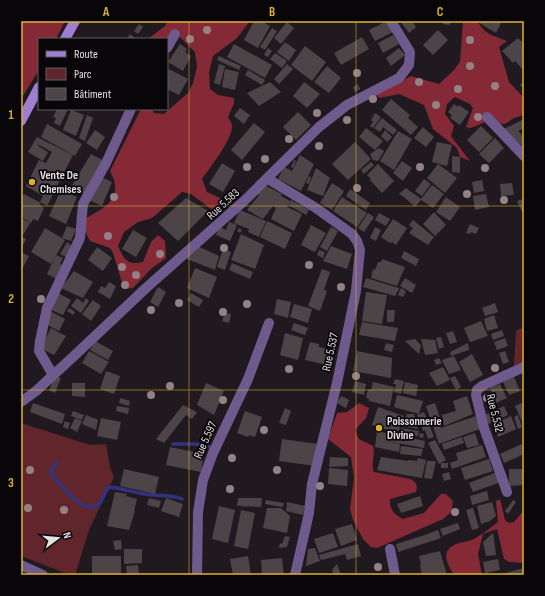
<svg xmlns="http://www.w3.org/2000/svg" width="545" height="596" font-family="'Sofia Sans Condensed',sans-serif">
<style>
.green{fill:#61262c}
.forest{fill:#852936}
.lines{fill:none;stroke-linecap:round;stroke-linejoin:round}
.stream{stroke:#32337e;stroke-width:3.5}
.building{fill:#4d4448}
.street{stroke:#6f5a8e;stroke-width:10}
.secondary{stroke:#9f7dd0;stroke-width:10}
.tree{fill:#938184}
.grid{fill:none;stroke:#dbb233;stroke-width:1;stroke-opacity:0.55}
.poi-dot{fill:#dbb233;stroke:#080608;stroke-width:1.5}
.labels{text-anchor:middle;stroke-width:3.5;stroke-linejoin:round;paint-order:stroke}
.poi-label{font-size:12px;font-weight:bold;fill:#e3dfe3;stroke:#080608;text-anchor:start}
.street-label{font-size:12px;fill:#e3dfe3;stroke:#080608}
.neatline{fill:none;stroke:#dbb233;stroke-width:1.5}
.grid-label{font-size:13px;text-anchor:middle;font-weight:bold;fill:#dbb233}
</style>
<rect width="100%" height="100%" fill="#201a20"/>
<!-- green -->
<g class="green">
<path d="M 524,327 L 524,367 L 514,366 L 516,331 Z"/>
<path d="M 21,423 L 90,445 L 106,444 L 110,467 L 114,477 L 89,530 L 75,575 L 70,575 L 21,556 Z"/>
</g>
<!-- forest -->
<g class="forest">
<path d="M 21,21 L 65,21 L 56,39 L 39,39 L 39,70 L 21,99 Z"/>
<path d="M 168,21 L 250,21 L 237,38 L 213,56 L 209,72 L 210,89 L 218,95 L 234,98 L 234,103 L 228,117 C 229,119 232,123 232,125 C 234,137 209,169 202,179 L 207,192 L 226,201 L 218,214 L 191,194 L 182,192 L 152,218 L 138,222 L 124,232 L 118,246 C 124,258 126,266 143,262 L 151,242 L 158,235 L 165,241 L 166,258 L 152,268 L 133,288 L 124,289 L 113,253 L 110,248 L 90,241 L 85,231 L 85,219 C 97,211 117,204 115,186 C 115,181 112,175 110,171 L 141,109 L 152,109 L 154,113 L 164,114 L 188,93 L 193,83 L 197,67 L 195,52 L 180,37 L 169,46 L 167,39 L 148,39 L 165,26 Z"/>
<path d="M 463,21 L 477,21 C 486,35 492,35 507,41 L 499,47 L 509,82 L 524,98 L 524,115 L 514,118 L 505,124 L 485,122 L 471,128 L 466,127 L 473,108 L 470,104 L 455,97 L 447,104 L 445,114 L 454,126 L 451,136 L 470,161 L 460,157 L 457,148 L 433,129 L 424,105 L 399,94 L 379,98 L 376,94 L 411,76 L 439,84 L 454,70 L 460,62 Z"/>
<path d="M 359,403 L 369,408 L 366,418 L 355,430 L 359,439 L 373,446 C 376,455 370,463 374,472 L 410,479 C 416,482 418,485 416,492 L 390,499 C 389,510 395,515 403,519 L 424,513 L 441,494 L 446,494 L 453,501 L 451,512 L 443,519 L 377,548 L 371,547 L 363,539 L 353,520 L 350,509 L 354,478 L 351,457 L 328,439 L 337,413 L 347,412 Z"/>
<path d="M 500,499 L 505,520 L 509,523 L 514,522 L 524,510 L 524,563 L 509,562 L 504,559 L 497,529 L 483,534 L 478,554 L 482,575 L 454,575 C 448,566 440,552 454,545 C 460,542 468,542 474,539 C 483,534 490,528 498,522 L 496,501 Z"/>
</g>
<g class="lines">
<!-- stream -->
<g class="stream">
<path d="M 173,444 L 196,444 L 210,447"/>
<path d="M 57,462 L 51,471 L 52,474 C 60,484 83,516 98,505 C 103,501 104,492 109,487 C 121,488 132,492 144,494 C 156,496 171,494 182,499"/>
</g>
</g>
<!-- building -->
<g class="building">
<path d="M 254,21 L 261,21 L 270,26 L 258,48 L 244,40 Z"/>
<path d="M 387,21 L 393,32 L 375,41 L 369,30 Z"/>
<path d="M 400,21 L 412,21 L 416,27 L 409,33 Z"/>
<path d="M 443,21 L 451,21 L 450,25 L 443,24 Z"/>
<path d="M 476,21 L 497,21 L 501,23 L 496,33 Z"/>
<path d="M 287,22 L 294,28 L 281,44 L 274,38 Z"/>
<path d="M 139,24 L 143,27 L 138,34 L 134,31 Z"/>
<path d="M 272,28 L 277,31 L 265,50 L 260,47 Z"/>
<path d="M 438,30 L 448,40 L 433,55 L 423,45 Z"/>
<path d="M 130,34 L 135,38 L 134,39 L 127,39 Z"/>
<path d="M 393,35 L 399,44 L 383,53 L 378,43 Z"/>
<path d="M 362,37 L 369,49 L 341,65 L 334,53 Z"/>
<path d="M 518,38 L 524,44 L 524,71 L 515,61 L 513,63 L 502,51 Z"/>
<path d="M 285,42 L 296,50 L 289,61 L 277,52 Z"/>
<path d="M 180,44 L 187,49 L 185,52 L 191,56 L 183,71 L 168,62 Z"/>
<path d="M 234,44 L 272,65 L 265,78 L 227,57 Z"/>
<path d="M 305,46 L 326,62 L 312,81 L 291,65 Z"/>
<path d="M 268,48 L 272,51 L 268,57 L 264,55 Z"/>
<path d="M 399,48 L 405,55 L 391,66 L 386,58 Z"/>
<path d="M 275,53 L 287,61 L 282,68 L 270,59 Z"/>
<path d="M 219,56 L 241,66 L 239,70 L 217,60 Z"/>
<path d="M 219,64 L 225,66 L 220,85 L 214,83 Z"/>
<path d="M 287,64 L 293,69 L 279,84 L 274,79 Z"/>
<path d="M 327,66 L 341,78 L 329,93 L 314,82 Z"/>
<path d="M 169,69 L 188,79 L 179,95 L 167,89 L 167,73 Z"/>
<path d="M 225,69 L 239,72 L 235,90 L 222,87 Z"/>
<path d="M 248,70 L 265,80 L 262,85 L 245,75 Z"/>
<path d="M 524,81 L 524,89 L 520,85 Z"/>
<path d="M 270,82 L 281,92 L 259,106 L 247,93 Z"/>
<path d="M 304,82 L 320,94 L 307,108 L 293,96 Z"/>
<path d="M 358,84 L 360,89 L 355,92 L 353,87 Z"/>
<path d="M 391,99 L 410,115 L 408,118 L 418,127 L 411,135 L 382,110 Z"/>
<path d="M 454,104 L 458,107 L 459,105 L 469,112 L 460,125 L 450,118 L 452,115 L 448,112 Z"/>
<path d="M 240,108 L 250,115 L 244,124 L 234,116 Z"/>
<path d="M 57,109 L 68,109 L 60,126 L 54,123 L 56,118 L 53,117 Z"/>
<path d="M 71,110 L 84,115 L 76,136 L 63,130 Z"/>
<path d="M 298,112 L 311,125 L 296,140 L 283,127 Z"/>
<path d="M 375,113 L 381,117 L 373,128 L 370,126 L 373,122 L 371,120 Z"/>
<path d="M 87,115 L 93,118 L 85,141 L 79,138 Z"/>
<path d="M 382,118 L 397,130 L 393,135 L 383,127 L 380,132 L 374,128 Z"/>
<path d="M 524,119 L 524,132 L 522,129 L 518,131 L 524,137 L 524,148 L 504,129 Z"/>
<path d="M 254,123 L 265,132 L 242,160 L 231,150 Z"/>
<path d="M 47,124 L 82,144 L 75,156 L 41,137 Z"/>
<path d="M 481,126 L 493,138 L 479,152 L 467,140 Z"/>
<path d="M 423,127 L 434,137 L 426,147 L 414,138 Z"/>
<path d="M 366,128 L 383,141 L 375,150 L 359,137 Z"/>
<path d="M 95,130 L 105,137 L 97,150 L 86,143 Z"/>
<path d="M 385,130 L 392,137 L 387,142 L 381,136 Z"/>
<path d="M 398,131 L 412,139 L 394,170 L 380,161 Z"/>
<path d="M 37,137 L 73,155 L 47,206 L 40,202 L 43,196 L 26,186 L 39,160 L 46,163 L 52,152 L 39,145 L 39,144 L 38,146 L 48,152 L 43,161 L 28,152 Z"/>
<path d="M 495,138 L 504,148 L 489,163 L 479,154 Z"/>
<path d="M 355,142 L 371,159 L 348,180 L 332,164 Z"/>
<path d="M 437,142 L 452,145 L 447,166 L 432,162 Z"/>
<path d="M 379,148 L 384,151 L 378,161 L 373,160 L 370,154 Z"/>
<path d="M 91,154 L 104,161 L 84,195 L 71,187 Z"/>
<path d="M 300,155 L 314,164 L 301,191 L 278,179 L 284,167 L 292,171 Z"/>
<path d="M 452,156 L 460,157 L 460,173 L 452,172 Z"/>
<path d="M 294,160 L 296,161 L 293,168 L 291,167 Z"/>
<path d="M 402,161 L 412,168 L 403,181 L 393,173 Z"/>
<path d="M 371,162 L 374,165 L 364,174 L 361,170 Z"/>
<path d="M 222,163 L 235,171 L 223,192 L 209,184 Z"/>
<path d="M 378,164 L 394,181 L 382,193 L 370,180 L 371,179 L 367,175 Z"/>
<path d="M 438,164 L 457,178 L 445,193 L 427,178 Z"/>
<path d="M 316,168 L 330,178 L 323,196 L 307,190 Z"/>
<path d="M 309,176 L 311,177 L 309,184 L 306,183 Z"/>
<path d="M 101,177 L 112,182 L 102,206 L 89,200 Z"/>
<path d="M 424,179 L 431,184 L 422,196 L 415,191 Z"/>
<path d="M 482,180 L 484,191 L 474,193 L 472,182 Z"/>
<path d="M 332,183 L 344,191 L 332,210 L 320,203 Z"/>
<path d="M 512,183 L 514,195 L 501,196 L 500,184 Z"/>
<path d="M 432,185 L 444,194 L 433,208 L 421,200 L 415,207 L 404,197 L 399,194 L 406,188 L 421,199 Z"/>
<path d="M 266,186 L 282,194 L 278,202 L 281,196 L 290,201 L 287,207 L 302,214 L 294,231 L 271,219 L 276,208 L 273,206 L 263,219 L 247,210 L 259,195 L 257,194 Z"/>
<path d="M 350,189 L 370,203 L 366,210 L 346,196 Z"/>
<path d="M 61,190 L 77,197 L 66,224 L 49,216 Z"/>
<path d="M 24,194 L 41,203 L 40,205 L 44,208 L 38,221 L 33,219 L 31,223 L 21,217 L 21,198 Z"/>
<path d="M 486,194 L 489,207 L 475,210 L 473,196 Z"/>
<path d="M 342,197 L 367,213 L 357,227 L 333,211 Z"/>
<path d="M 446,197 L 460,207 L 450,221 L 436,212 Z"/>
<path d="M 186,198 L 208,211 L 178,241 L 158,223 Z"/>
<path d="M 524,199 L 524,216 L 517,201 Z"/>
<path d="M 291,200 L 309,210 L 306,215 L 288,205 Z"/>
<path d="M 240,210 L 266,221 L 259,237 L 248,232 L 249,229 L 234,223 Z"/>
<path d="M 434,212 L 446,225 L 435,236 L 423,224 Z"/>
<path d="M 368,213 L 374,217 L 364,232 L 358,228 Z"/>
<path d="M 379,213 L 390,219 L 386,226 L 375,220 Z"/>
<path d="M 21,218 L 30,223 L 23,235 L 21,234 Z"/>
<path d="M 393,219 L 407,228 L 396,245 L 392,242 L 390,243 L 381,237 Z"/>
<path d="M 413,220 L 434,237 L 428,245 L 409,233 L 413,228 L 409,225 Z"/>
<path d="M 267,221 L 292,233 L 285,249 L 260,237 Z"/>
<path d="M 229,222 L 237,225 L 230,241 L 216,235 L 220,227 L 226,230 Z"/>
<path d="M 470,224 L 479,228 L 476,234 L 471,232 L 470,234 L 466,233 Z"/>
<path d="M 311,225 L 326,233 L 315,252 L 301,245 Z"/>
<path d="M 67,226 L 76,229 L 71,241 L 62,238 Z"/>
<path d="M 331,227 L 338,231 L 327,251 L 320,247 Z"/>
<path d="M 375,227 L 381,230 L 376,241 L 370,238 Z"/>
<path d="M 45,228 L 65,240 L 51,264 L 31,252 Z"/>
<path d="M 239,228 L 242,230 L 240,233 L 237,231 Z"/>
<path d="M 133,230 L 147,238 L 136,257 L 122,249 Z"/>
<path d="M 241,234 L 264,245 L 255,269 L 231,260 Z"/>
<path d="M 21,236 L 26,239 L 21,250 Z"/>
<path d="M 67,242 L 74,247 L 68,258 L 60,254 Z"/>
<path d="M 197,246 L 219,256 L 215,270 L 187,259 L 190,250 L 195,252 Z"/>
<path d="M 331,246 L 352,254 L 347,269 L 323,261 Z"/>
<path d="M 97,247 L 112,258 L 103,271 L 88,260 Z"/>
<path d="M 223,249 L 231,252 L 225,270 L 217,267 Z"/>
<path d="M 319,250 L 325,252 L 323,258 L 317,255 Z"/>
<path d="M 404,251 L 419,259 L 416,266 L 401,258 Z"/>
<path d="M 21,252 L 29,256 L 21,271 Z"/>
<path d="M 56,255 L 63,258 L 60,264 L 65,266 L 58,280 L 47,274 Z"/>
<path d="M 382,259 L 405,267 L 397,286 L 371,278 L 373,269 L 375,270 L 378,262 L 381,262 Z"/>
<path d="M 232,263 L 253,272 L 250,279 L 229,270 Z"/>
<path d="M 195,268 L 217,277 L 209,298 L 187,288 Z"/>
<path d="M 322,269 L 330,272 L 324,290 L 327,291 L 320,311 L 308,306 Z"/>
<path d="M 74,271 L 93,282 L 83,298 L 61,288 Z"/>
<path d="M 366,278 L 399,288 L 399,289 L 395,296 L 363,287 Z"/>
<path d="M 405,278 L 416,285 L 412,293 L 400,286 Z"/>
<path d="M 109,282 L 116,286 L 110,299 L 98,292 L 101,286 L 105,288 Z"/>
<path d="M 158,287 L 166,292 L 158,307 L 150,302 Z"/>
<path d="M 401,288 L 406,291 L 403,297 L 398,295 Z"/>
<path d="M 366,292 L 387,295 L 382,324 L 362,321 Z"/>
<path d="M 58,293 L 71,300 L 63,315 L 49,309 Z"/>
<path d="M 191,293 L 203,300 L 199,307 L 187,300 Z"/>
<path d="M 77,298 L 83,303 L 86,298 L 89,301 L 81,313 L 71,306 Z"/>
<path d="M 277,299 L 291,302 L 288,318 L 274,314 Z"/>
<path d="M 93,300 L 101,306 L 91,321 L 82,314 Z"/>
<path d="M 495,303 L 498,312 L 485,316 L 482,308 Z"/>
<path d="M 294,304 L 312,309 L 308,323 L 290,317 Z"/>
<path d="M 69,308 L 75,312 L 73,315 L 67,311 Z"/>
<path d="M 387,310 L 395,310 L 394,322 L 387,322 Z"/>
<path d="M 50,311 L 65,319 L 59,331 L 44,323 Z"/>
<path d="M 225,313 L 231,314 L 229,323 L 222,321 Z"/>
<path d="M 494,315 L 498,328 L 487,331 L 484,319 Z"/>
<path d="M 481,321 L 488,336 L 470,342 L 464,328 Z"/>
<path d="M 362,322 L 398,328 L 395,341 L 359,335 Z"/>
<path d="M 294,323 L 308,328 L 305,335 L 291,330 Z"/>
<path d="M 51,328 L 66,336 L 54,355 L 40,348 Z"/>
<path d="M 502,330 L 504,336 L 493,340 L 491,334 Z"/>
<path d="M 453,331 L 457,342 L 450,344 L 446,333 Z"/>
<path d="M 285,333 L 303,338 L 298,360 L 280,355 Z"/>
<path d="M 441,337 L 444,347 L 439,349 L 436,338 Z"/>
<path d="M 505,338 L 508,346 L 497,350 L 494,342 Z"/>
<path d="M 331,339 L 337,340 L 336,347 L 330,346 Z"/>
<path d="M 415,339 L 421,345 L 419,354 L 405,341 Z"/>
<path d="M 421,339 L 435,340 L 438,353 L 425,355 Z"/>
<path d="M 95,341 L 113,351 L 108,360 L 90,350 Z"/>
<path d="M 310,342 L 319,344 L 319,347 L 333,350 L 331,357 L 334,357 L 332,366 L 305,360 Z"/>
<path d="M 386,343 L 394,345 L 392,352 L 384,350 Z"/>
<path d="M 468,343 L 469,350 L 451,356 L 450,352 Z"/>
<path d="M 89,351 L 109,362 L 101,374 L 82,363 Z"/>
<path d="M 357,351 L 392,358 L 391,378 L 353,371 Z"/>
<path d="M 505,351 L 509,362 L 503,364 L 499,353 Z"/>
<path d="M 472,354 L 483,375 L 470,382 L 459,362 Z"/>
<path d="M 454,356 L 461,370 L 449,374 L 442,360 Z"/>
<path d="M 439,358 L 442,363 L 436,365 L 434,360 Z"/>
<path d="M 443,367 L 450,380 L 437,386 L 429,373 Z"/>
<path d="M 106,371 L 120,376 L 114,394 L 100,389 Z"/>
<path d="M 55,376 L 61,378 L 55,393 L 49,390 Z"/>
<path d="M 455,376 L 461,387 L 456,390 L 450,378 Z"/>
<path d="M 514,377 L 520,391 L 509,395 L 503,382 Z"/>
<path d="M 395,379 L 404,381 L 401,394 L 394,392 L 396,384 L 393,384 Z"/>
<path d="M 355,381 L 366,384 L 364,395 L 352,392 Z"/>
<path d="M 373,382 L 394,387 L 390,406 L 369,401 L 369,399 L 366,398 L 368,389 L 371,390 Z"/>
<path d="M 405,382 L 418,385 L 416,396 L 403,393 Z"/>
<path d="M 72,383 L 85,383 L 85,397 L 72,396 Z"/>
<path d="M 206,383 L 224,391 L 214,415 L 197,405 Z"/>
<path d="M 500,384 L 507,398 L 496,403 L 490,388 Z"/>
<path d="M 397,395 L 423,401 L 419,414 L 394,407 Z"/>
<path d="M 341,396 L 349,400 L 346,408 L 337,403 Z"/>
<path d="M 467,396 L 473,414 L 444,426 L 442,415 L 456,411 L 453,401 Z"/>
<path d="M 120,398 L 130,401 L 129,406 L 119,403 Z"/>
<path d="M 524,402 L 524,426 L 515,406 Z"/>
<path d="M 33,403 L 65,414 L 62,424 L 30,412 Z"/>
<path d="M 435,403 L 441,421 L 432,424 L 426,406 Z"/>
<path d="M 183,405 L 197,412 L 192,419 L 186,415 L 164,443 L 156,439 Z"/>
<path d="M 117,406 L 129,408 L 128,414 L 116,411 Z"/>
<path d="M 504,406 L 508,415 L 486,425 L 482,416 Z"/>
<path d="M 378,407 L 404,416 L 398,433 L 372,425 Z"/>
<path d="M 285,408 L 291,411 L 286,425 L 279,423 Z"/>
<path d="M 73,411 L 84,415 L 82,420 L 71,416 Z"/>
<path d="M 245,411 L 262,417 L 255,437 L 249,435 L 248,437 L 237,433 Z"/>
<path d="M 424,412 L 434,437 L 428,439 L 425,430 L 423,431 L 417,415 Z"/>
<path d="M 407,414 L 414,414 L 418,429 L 402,426 Z"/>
<path d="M 86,415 L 98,420 L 96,430 L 82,424 Z"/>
<path d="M 518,415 L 522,427 L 518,429 L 514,417 Z"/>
<path d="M 476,416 L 480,429 L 439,444 L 433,426 L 440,423 L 441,428 Z"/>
<path d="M 511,416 L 516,429 L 498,437 L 493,424 Z"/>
<path d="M 75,418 L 82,421 L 77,432 L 70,428 Z"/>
<path d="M 101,418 L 121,422 L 117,440 L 97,436 Z"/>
<path d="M 65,421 L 70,423 L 68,429 L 63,427 Z"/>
<path d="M 401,428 L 419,431 L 418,436 L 401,434 Z"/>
<path d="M 377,431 L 425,441 L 424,448 L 381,440 L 400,444 L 399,452 L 375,447 Z"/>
<path d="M 420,433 L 424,434 L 423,438 L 419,437 Z"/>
<path d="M 475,433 L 479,445 L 467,448 L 463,437 Z"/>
<path d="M 462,437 L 464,443 L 444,450 L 442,444 Z"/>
<path d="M 282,439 L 318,444 L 315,466 L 279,461 Z"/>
<path d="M 435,440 L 446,460 L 439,464 L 428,443 Z"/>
<path d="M 522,444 L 524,448 L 524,454 L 504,463 L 500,454 Z"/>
<path d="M 482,445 L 486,457 L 452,469 L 450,463 L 458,460 L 456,453 Z"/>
<path d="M 401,446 L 423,449 L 421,456 L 400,454 Z"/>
<path d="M 170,447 L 204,454 L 201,472 L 166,465 Z"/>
<path d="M 330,457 L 348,458 L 348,466 L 329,467 Z"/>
<path d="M 381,457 L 408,461 L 408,460 L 417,461 L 418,458 L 426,460 L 422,478 L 377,470 Z"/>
<path d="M 489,459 L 493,471 L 465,480 L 461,468 Z"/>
<path d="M 427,461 L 436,461 L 432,479 L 424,478 Z"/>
<rect x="441" y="463" width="7" height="5"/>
<path d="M 329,468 L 348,470 L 347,486 L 328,484 Z"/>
<path d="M 124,469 L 159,477 L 155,494 L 120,486 Z"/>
<path d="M 509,469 L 524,469 L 524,485 L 509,486 Z"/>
<path d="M 449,472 L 451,479 L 444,481 L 442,474 Z"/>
<path d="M 497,472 L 501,482 L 473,492 L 469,483 Z"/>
<path d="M 487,491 L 489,500 L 472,505 L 470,496 Z"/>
<path d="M 115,492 L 127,494 L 126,496 L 137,499 L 134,511 L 135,511 L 129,530 L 107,526 Z"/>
<path d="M 420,496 L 423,506 L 401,513 L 397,504 Z"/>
<path d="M 149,498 L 161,501 L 159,508 L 147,505 Z"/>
<path d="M 166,498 L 183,504 L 179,517 L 161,511 Z"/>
<path d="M 238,498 L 262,498 L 261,507 L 237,506 Z"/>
<path d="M 266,500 L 284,503 L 283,507 L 265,504 Z"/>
<path d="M 513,500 L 516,502 L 508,514 L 505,511 Z"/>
<path d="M 287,502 L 305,506 L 303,515 L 286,511 Z"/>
<path d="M 492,502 L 496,516 L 490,521 L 481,524 L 477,506 Z"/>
<path d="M 219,506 L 235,510 L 228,543 L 212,539 Z"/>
<path d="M 267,508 L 281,508 L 290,516 L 287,533 L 263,528 Z"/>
<path d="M 473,508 L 479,528 L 472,530 L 466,510 Z"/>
<path d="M 241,510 L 255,513 L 248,549 L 234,546 Z"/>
<path d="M 458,523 L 460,529 L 443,536 L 440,529 Z"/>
<path d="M 352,524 L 357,540 L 341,546 L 335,529 Z"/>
<path d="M 438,530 L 441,538 L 398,552 L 396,544 L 428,534 L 427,534 Z"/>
<path d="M 333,533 L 338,547 L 319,553 L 314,539 Z"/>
<path d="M 493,533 L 496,555 L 486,556 L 483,542 Z"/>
<path d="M 285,536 L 290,537 L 287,547 L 279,548 L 280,543 L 282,544 Z"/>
<path d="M 121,540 L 122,549 L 115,550 L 113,541 Z"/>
<path d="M 358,544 L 361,556 L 347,560 L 345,554 L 321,560 L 319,555 Z"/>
<path d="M 315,548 L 320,561 L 306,566 L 308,549 Z"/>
<path d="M 124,549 L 142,549 L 142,563 L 124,564 Z"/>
<path d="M 440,551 L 447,575 L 422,575 L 420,565 L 421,564 L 419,556 Z"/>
<rect x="92" y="556" width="29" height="19"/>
<path d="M 248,556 L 251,575 L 233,575 L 230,559 Z"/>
<path d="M 282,558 L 284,575 L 262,575 L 261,560 Z"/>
<path d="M 498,559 L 500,570 L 485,573 L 483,562 Z"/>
<path d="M 337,564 L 341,575 L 334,575 L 332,570 Z"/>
<path d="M 138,565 L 139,575 L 127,575 L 126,566 Z"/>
<path d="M 524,568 L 524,575 L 503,575 L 502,574 Z"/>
</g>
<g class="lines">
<!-- street -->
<g class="street">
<path d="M 167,48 L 175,34"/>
<path d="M 487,117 L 524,156"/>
<path d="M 268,179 L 316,208 L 352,234 L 357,241 L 360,250 L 356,291 L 337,383 L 312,484 L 309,513 L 295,575"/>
<path d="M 53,375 L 39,351 L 40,341 L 47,308 L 80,238 L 83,204 L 106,163 L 131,109"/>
<path d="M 21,402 L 36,391 L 74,356 L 146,288 L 244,201 L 319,127 L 347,105 L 399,78 L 409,65 L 410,52 L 391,21"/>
<path d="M 507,492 L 484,428 L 476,395 L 477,390 L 482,386 L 524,367"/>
<path d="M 390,549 L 395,575"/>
<path d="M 21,565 L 43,575"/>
<path d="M 197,575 L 198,512 L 203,480 L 213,453 L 248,379 L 269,323"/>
</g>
<!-- secondary -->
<g class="secondary">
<path d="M 65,39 L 75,21"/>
<path d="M 21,121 L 39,87"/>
</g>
</g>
<!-- trees -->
<g class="tree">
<circle cx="207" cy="30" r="4"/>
<circle cx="190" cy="39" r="4"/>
<circle cx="470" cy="40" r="4"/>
<circle cx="470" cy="66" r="4"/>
<circle cx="357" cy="73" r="4"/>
<circle cx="419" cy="82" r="4"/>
<circle cx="495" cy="86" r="4"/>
<circle cx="458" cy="89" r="4"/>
<circle cx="373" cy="99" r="4"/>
<circle cx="436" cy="105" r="4"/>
<circle cx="317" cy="113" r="4"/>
<circle cx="478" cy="117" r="4"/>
<circle cx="347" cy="120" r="4"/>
<circle cx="289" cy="139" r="4"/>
<circle cx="319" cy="146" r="4"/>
<circle cx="265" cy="159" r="4"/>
<circle cx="247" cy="167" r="4"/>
<circle cx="420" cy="167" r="4"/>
<circle cx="485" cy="168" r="4"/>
<circle cx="357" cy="188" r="4"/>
<circle cx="467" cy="194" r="4"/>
<circle cx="114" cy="197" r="4"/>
<circle cx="504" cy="200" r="4"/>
<circle cx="108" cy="236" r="4"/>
<circle cx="224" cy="248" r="4"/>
<circle cx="160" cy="254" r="4"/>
<circle cx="309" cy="265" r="4"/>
<circle cx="122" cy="267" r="4"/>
<circle cx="136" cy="275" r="4"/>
<circle cx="125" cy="285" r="4"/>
<circle cx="341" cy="287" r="4"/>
<circle cx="41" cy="299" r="4"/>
<circle cx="179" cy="303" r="4"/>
<circle cx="247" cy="304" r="4"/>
<circle cx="151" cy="310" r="4"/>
<circle cx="223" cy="312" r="4"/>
<circle cx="495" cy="368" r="4"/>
<circle cx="289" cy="369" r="4"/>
<circle cx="356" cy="376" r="4"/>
<circle cx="170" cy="386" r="4"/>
<circle cx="151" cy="395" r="4"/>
<circle cx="487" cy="398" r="4"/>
<circle cx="223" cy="400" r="4"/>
<circle cx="264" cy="430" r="4"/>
<circle cx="232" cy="458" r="4"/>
<circle cx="30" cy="470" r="4"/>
<circle cx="277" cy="470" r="4"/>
<circle cx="320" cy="486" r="4"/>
<circle cx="230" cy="489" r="4"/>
<circle cx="28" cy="508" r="4"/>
<circle cx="64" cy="510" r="4"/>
<circle cx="455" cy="512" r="4"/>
<circle cx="378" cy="567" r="4"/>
</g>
<!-- grid -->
<path class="grid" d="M 189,21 L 189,575M 356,21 L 356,575M 21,206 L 524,206M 21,390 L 524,390"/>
<!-- markers -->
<g class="poi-dot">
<circle cx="32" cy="182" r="4"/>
<circle cx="379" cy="428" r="4"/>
</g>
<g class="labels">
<!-- poi labels -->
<g class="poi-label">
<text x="40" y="179">Vente De<tspan x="40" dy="14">Chemises</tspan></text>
<text x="387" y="425">Poissonnerie<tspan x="387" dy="14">Divine</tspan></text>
</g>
<!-- street labels -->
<g class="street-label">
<text transform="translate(223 204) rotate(-43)" y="4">Rue 5.583</text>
<text transform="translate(330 352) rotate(-78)" y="4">Rue 5.537</text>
<text transform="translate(495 413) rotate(76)" y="4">Rue 5.532</text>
<text transform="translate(205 440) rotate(-66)" y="4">Rue 5.597</text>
</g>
</g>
<!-- border -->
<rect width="545" height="596" fill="none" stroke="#080608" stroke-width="44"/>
<!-- legend -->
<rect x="38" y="38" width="130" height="72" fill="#080608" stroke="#605d60"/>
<rect x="46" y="51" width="20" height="6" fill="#9f7dd0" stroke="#605d60"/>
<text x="74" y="58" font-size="12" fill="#e3dfe3">Route</text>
<rect x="46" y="68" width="20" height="12" fill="#61262c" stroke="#605d60"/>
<text x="74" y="78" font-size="12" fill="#e3dfe3">Parc</text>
<rect x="46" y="88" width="20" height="12" fill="#4d4448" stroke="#605d60"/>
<text x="74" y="98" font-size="12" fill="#e3dfe3">Bâtiment</text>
<!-- north arrow -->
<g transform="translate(58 538) rotate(74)" stroke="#080608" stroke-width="3" paint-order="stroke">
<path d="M0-3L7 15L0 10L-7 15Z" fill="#e3dfe3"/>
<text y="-6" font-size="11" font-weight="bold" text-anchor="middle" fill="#e3dfe3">N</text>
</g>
<rect x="22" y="22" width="501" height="552" class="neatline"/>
<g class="grid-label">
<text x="106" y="16">A</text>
<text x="272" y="16">B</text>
<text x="440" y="16">C</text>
<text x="11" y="119">1</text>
<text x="11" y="303">2</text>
<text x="11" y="487">3</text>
</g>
</svg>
